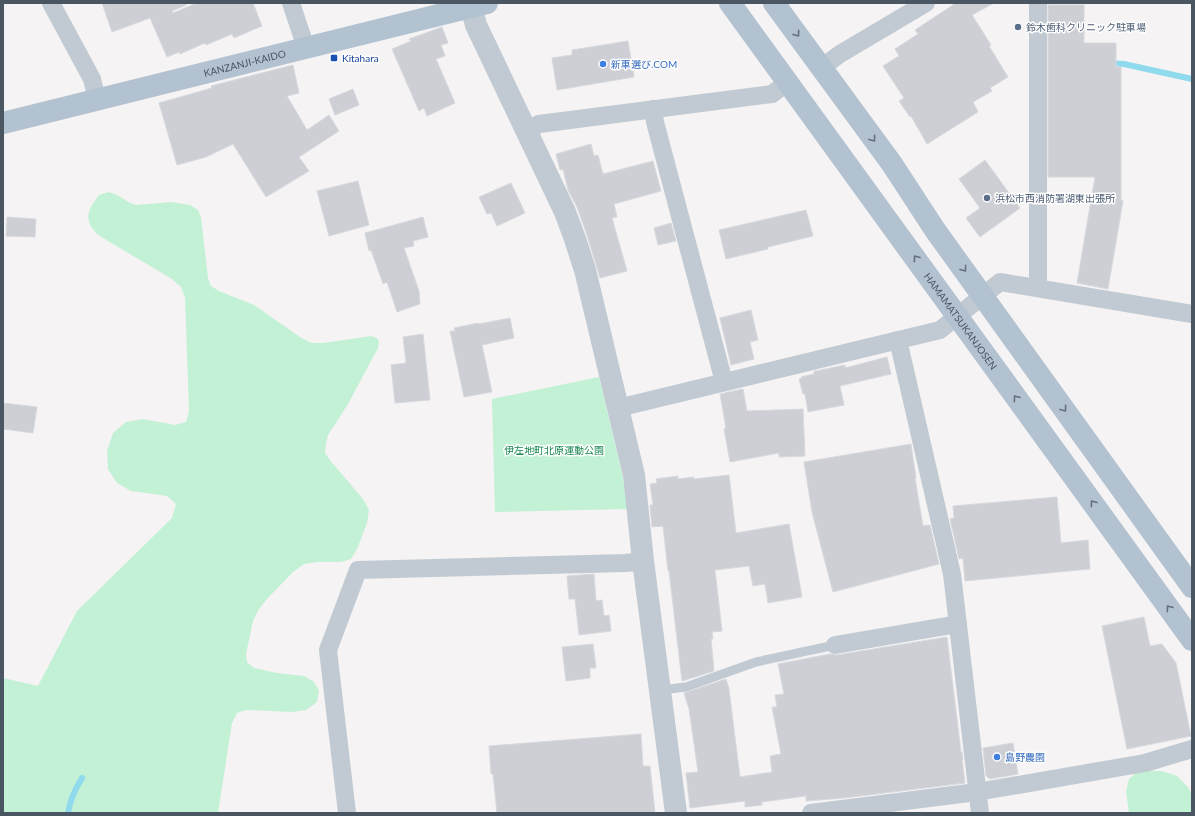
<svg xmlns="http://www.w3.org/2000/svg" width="1195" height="816" font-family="Lato,'Noto Sans JP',sans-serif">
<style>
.green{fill:#c3f1d5}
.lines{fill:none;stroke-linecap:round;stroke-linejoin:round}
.stream{stroke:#90daee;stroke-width:6}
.building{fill:#cdcfd5;stroke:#d7d9de}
.service{stroke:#c1cad2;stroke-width:9}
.minor{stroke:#c1cad2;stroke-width:18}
.tertiary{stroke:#c1cad2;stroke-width:22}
.primary{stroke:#b3c2d1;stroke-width:22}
.oneway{stroke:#64717d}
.service-dot{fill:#5c6f8a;stroke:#fff;stroke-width:1.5}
.transit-dot{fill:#1a4fb4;stroke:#fff;stroke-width:1.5}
.shop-dot{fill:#3f7fe0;stroke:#fff;stroke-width:1.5}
.labels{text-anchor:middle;stroke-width:3;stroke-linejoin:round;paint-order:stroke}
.service-label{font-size:10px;fill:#4e5e75;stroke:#fff;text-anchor:start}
.transit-label{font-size:10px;fill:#164399;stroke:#fff;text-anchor:start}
.street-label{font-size:10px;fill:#4a5661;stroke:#fff}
.shop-label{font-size:10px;fill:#366cbe;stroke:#fff;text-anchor:start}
.park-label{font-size:10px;fill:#17864f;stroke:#fff}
</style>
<rect width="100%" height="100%" fill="#f5f3f3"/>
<!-- green -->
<g class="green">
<path d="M 109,192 L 119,196 L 130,203 L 136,205 L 171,202 L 190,205 L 198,210 L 201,217 L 208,278 L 211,286 L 219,291 L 254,305 L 303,339 L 312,343 L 324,343 L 371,336 L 377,338 L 379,342 L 378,348 L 348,404 L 328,435 L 326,443 L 325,453 L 329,459 L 363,499 L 369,510 L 367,523 L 357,549 L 351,559 L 341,562 L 317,562 L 304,564 L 292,573 L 267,599 L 259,609 L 253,621 L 246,654 L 247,662 L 254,668 L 277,673 L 304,676 L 314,682 L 319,691 L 317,702 L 306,710 L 292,712 L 247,710 L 237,713 L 232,723 L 218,813 L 3,813 L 3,678 L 38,686 L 77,611 L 172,518 L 176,504 L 167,496 L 131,491 L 117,483 L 108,469 L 107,451 L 113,433 L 126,422 L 143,419 L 175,425 L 186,422 L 189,411 L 185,298 L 181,287 L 172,279 L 98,235 C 83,219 87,211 99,195 Z"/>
<path d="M 599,377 L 623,477 L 627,509 L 495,512 L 492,399 Z"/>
<path d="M 1147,771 L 1162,771 L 1177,776 L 1188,787 L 1192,796 L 1192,813 L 1129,813 L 1126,792 L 1129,779 L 1137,772 Z"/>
</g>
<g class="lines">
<!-- stream -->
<g class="stream">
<path d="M 1109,63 L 1124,64 L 1192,79"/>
<path d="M 68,813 C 70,800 75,789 82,778"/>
</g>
</g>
<!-- building -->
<g class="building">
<path d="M 102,3 L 186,3 L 186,5 L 172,11 L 173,13 L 197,3 L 253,3 L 262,26 L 234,38 L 232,34 L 206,45 L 205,43 L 180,54 L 179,52 L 167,57 L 150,18 L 112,32 Z"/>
<path d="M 956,3 L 994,3 L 972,15 L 991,45 L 989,46 L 1008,77 L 990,88 L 992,91 L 973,102 L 978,112 L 927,144 L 911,116 L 910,117 L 899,101 L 904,98 L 883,66 L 899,56 L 895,49 L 918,34 L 915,30 Z"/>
<path d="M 1048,5 L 1084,5 L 1084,43 L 1116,43 L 1116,67 L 1121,67 L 1121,200 L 1123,201 L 1108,289 L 1077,283 L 1095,177 L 1048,177 Z"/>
<path d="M 442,27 L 448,43 L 441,45 L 445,56 L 436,59 L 455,103 L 427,116 L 424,108 L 419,111 L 392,49 L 411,41 L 409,39 Z"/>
<path d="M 628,41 L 634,77 L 557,90 L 552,58 L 572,55 L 572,50 Z"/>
<path d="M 293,65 L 299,93 L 287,96 L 307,130 L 329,115 L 339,131 L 299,157 L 309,171 L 266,197 L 233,144 L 206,157 L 177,165 L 159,103 L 212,88 L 211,86 Z"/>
<path d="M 353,89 L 359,105 L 335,115 L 329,99 Z"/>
<path d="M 591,144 L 594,156 L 598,155 L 603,174 L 653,161 L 661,191 L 614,204 L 617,217 L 612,218 L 627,271 L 600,278 L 587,235 L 577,207 L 568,190 L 563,169 L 560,170 L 556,154 Z"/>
<path d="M 985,160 L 1020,208 L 980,237 L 966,218 L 980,208 L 959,179 Z"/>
<path d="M 358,181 L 369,225 L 329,236 L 317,191 Z"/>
<path d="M 511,183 L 525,213 L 497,226 L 491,213 L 487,214 L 479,197 Z"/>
<path d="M 806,210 L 813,236 L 768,247 L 768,249 L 726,259 L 719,230 Z"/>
<path d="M 7,217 L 36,219 L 35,237 L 6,236 Z"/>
<path d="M 423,217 L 428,237 L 413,241 L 414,246 L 404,248 L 419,291 L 420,304 L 397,312 L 387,282 L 383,284 L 371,250 L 369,251 L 365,233 Z"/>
<path d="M 671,223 L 676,241 L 658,245 L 654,228 Z"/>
<path d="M 751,310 L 758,340 L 750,342 L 754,359 L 731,365 L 720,318 Z"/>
<path d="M 510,318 L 514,338 L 482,345 L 492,392 L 464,397 L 450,331 L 455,331 L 454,328 L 478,323 L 479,324 Z"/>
<path d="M 423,334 L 430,400 L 395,403 L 391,365 L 406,363 L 403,337 Z"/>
<path d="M 887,357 L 891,374 L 840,386 L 844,405 L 808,412 L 805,394 L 803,394 L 799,379 L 802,378 L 801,377 L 814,374 L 814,371 L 816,371 L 845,365 L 845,368 Z"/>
<path d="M 743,389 L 747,411 L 803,409 L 805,456 L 779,457 L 779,453 L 730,462 L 724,429 L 726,428 L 720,394 Z"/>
<path d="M 3,403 L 37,407 L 33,433 L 3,429 Z"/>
<path d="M 911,444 L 916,478 L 915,478 L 923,526 L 930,525 L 939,564 L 833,592 L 812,512 L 804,462 Z"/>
<path d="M 729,475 L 736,533 L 789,524 L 802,597 L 768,603 L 765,584 L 753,586 L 749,566 L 715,570 L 722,631 L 712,632 L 713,639 L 711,639 L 714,671 L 682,681 L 669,571 L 668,571 L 663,526 L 652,527 L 650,505 L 653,505 L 650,484 L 657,483 L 656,479 L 678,476 L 678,479 L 694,477 L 694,479 Z"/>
<path d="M 1057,497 L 1061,543 L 1088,540 L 1090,569 L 965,581 L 963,558 L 959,559 L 950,519 L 954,518 L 953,506 Z"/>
<path d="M 594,574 L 596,601 L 602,600 L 604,616 L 609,615 L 611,631 L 579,635 L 575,599 L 569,599 L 567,576 Z"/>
<path d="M 1144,617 L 1150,646 L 1162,644 L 1176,663 L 1191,736 L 1127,749 L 1102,626 Z"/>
<path d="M 947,637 L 961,752 L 962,752 L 963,760 L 962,759 L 965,783 L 844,798 L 806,801 L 806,796 L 762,802 L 762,805 L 745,807 L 745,801 L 690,808 L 686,773 L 698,772 L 689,709 L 684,693 L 726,679 L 729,689 L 740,777 L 772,772 L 770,756 L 781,754 L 772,707 L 777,707 L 775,695 L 784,694 L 778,664 L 830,654 L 837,655 Z"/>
<path d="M 593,644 L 596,668 L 590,668 L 590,678 L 566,681 L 562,647 Z"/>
<path d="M 641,734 L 643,766 L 650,766 L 655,813 L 497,813 L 493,774 L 491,774 L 489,746 Z"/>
<path d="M 1013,743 L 1018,774 L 990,779 L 986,776 L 983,748 Z"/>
</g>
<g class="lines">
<!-- service -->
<path class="service" d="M 660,690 L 686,687 L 756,662 L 835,645"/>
<!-- minor -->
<g class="minor">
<path d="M 51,3 L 92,79 L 97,100"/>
<path d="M 291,3 L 306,48"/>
<path d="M 821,68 L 840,54 L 926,3"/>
<path d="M 653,109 L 655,122 L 724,382"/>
<path d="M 526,131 L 539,124 L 772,94 L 788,82"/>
<path d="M 1038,288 L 1038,3"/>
<path d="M 898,340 L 952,574 L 980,813"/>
<path d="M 618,408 L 940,330 L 1000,282 L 1192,314"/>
<path d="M 835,645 L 958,624"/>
<path d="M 347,813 L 328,650 L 358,570 L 626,563 L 643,561"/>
<path d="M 811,813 L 977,792 L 1145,763 L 1192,749"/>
</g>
<!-- tertiary -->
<path class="tertiary" d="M 471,7 L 476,25 L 565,212 L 575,239 L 585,270 L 634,475 L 643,561 L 676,813"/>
<!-- primary -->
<g class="primary">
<path id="s1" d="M 730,3 L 1192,640"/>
<path d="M 774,3 L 892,164 L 935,230 L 1192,587"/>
<path id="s2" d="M 3,123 L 487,3"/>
</g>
</g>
<!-- one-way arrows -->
<defs><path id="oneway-chevron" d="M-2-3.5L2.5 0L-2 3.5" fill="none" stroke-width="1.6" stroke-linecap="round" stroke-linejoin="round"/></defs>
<g class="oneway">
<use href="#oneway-chevron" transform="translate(797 34) rotate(54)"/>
<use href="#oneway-chevron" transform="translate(873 139) rotate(54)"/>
<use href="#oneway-chevron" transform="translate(916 258) rotate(-126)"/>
<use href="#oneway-chevron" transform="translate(964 269) rotate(54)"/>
<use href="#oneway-chevron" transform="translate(1016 398) rotate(-126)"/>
<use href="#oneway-chevron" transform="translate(1064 409) rotate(54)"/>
<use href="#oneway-chevron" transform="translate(1093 503) rotate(-126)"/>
<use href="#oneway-chevron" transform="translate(1169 608) rotate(-126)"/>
</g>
<!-- markers -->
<g class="service-dot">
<circle cx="1018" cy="27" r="4"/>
<circle cx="987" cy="198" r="4"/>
</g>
<rect class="transit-dot" x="330" y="54" width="8" height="8" rx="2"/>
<g class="shop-dot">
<circle cx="603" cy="64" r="4"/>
<circle cx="997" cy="757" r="4"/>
</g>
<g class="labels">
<!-- service labels -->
<g class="service-label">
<text x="1026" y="31">鈴木歯科クリニック駐車場</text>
<text x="995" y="202">浜松市西消防署湖東出張所</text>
</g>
<!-- transit labels -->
<g class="transit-label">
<text x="342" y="62">Kitahara</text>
</g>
<!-- street labels -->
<g class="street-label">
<text dy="4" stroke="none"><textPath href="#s2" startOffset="249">KANZANJI-KAIDO</textPath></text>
<text dy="4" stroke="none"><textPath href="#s1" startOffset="393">HAMAMATSUKANJOSEN</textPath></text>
</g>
<!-- shop labels -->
<g class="shop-label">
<text x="611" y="68">新車選び.COM</text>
<text x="1005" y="761">島野農園</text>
</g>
<!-- park labels -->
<g class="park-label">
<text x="554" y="454">伊左地町北原運動公園</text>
</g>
</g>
<!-- border -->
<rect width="1195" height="816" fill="none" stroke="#4a5661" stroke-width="8"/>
</svg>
